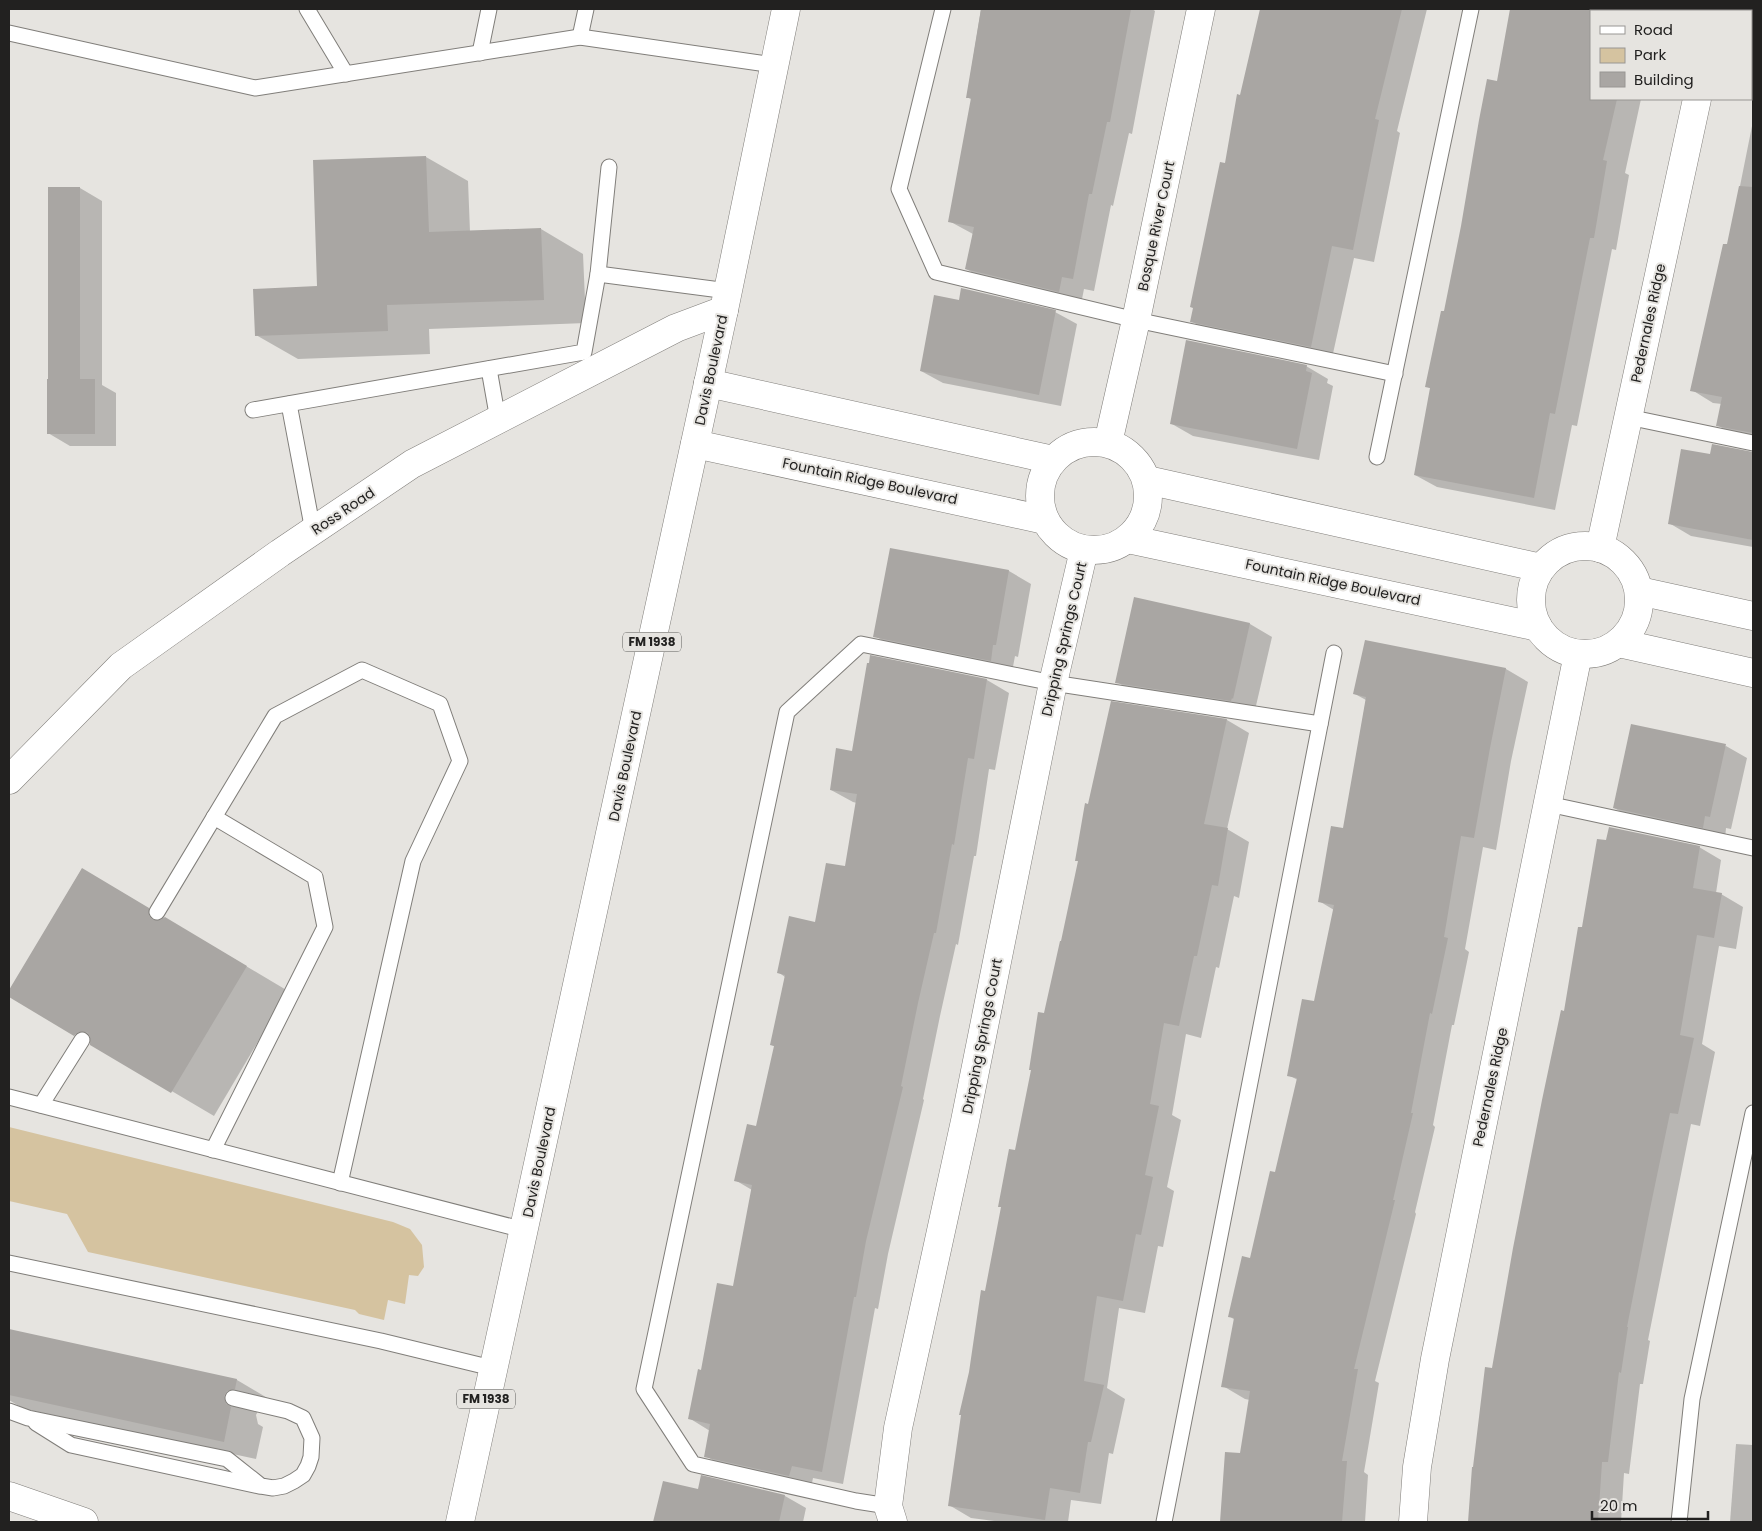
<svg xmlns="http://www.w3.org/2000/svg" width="1762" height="1531" font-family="Poppins,sans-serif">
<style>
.green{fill:#d5c3a0}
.shadow{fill:#0003}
.building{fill:#a9a6a3}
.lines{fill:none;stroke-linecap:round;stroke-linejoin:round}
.lane-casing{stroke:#807e7a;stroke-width:17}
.street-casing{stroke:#807e7a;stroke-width:29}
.secondary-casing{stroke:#807e7a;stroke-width:29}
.primary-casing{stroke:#807e7a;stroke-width:29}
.lane{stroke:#fff;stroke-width:15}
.street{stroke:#fff;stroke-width:28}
.secondary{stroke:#fff;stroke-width:28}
.primary{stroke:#fff;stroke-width:28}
.labels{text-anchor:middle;stroke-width:4;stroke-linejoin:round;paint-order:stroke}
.shield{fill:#e6e4e0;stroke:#5d5c5a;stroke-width:1}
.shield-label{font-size:12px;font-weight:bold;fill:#222120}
.street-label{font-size:14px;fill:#222120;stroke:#e6e4e0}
</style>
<rect width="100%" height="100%" fill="#e6e4e0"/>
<!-- green -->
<path class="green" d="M 9,1127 L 393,1222 L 410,1229 L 422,1245 L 424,1267 L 418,1276 L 409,1275 L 405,1304 L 388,1300 L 384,1320 L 359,1314 L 355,1310 L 88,1252 L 67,1214 L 9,1201 Z"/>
<!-- shadow -->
<g class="shadow">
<path d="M 981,9 L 1152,9 L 1155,11 L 1132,134 L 1129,133 L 1113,206 L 1111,205 L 1094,291 L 1084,289 L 1081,304 L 988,281 L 966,269 L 973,234 L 949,221 L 972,100 L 967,97 Z"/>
<path d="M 1261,9 L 1427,9 L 1397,131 L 1400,133 L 1374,262 L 1354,258 L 1332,358 L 1213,334 L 1191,321 Z"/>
<path d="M 1512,9 L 1658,9 L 1658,11 L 1591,11 L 1591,99 L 1641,99 L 1625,173 L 1629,175 L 1616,250 L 1612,249 L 1577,426 L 1572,425 L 1555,510 L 1437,487 L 1415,475 L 1432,389 L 1426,386 L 1445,313 L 1498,83 Z"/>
<path d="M 1753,121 L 1753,441 L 1739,438 L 1717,425 L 1722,404 L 1713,403 L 1692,390 L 1728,246 Z"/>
<path d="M 426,157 L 468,181 L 470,232 L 541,229 L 583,254 L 586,323 L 429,329 L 430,354 L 298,359 L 256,335 L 319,287 L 314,161 Z"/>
<path d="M 50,188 L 80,188 L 102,201 L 102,385 L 116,393 L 116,446 L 70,446 L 48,433 L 50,380 Z"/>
<path d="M 960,301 L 1055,312 L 1077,324 L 1061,406 L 943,383 L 921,371 Z"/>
<path d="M 1306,366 L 1328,379 L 1327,383 L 1333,386 L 1319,460 L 1193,436 L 1172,424 Z"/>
<path d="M 1753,453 L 1753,547 L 1691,536 L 1669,523 L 1711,456 Z"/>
<path d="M 891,550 L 1009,571 L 1031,584 L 1018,657 L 1015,656 L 1012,672 L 897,649 L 875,636 Z"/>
<path d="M 1135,599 L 1250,624 L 1272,637 L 1255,710 L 1138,695 L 1117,682 Z"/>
<path d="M 1366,641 L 1506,669 L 1528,682 L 1511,761 L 1496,850 L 1483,847 L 1465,949 L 1469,952 L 1454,1025 L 1452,1025 L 1433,1125 L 1435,1127 L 1415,1212 L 1416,1214 L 1375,1381 L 1379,1383 L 1364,1472 L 1368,1475 L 1365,1522 L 1221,1522 L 1226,1453 L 1241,1454 L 1250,1400 L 1245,1399 L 1223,1386 L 1235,1320 L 1229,1316 L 1251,1259 L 1276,1173 L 1298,1080 L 1288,1075 L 1315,1003 L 1334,910 L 1319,901 L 1344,829 L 1366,700 L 1355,694 Z"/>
<path d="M 871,657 L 987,680 L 1009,693 L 995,770 L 989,769 L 976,856 L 974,856 L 958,945 L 956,944 L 940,1016 L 923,1099 L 924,1100 L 888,1254 L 878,1309 L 875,1308 L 843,1484 L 813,1478 L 811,1488 L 727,1469 L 706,1456 L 710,1431 L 689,1418 L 702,1371 L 734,1287 L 752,1190 L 735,1180 L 757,1128 L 776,1047 L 772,1045 L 785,977 L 778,972 L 816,923 L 846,868 L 857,803 L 853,802 L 831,790 L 853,752 Z"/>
<path d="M 1112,703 L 1227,720 L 1249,733 L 1227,829 L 1249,842 L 1239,898 L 1234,896 L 1219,968 L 1216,967 L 1201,1038 L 1186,1034 L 1172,1115 L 1181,1120 L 1167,1187 L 1174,1191 L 1163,1247 L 1158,1246 L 1145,1313 L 1119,1308 L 1107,1388 L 1125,1399 L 1113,1454 L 1109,1453 L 1101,1504 L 1071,1500 L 1068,1522 L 1002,1522 L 971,1518 L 949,1505 L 986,1292 L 1079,862 L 1076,860 Z"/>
<path d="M 1726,746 L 1747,758 L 1731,829 L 1726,828 L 1725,839 L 1636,820 L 1614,808 Z"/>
<path d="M 1699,847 L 1721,860 L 1716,893 L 1721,894 L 1743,907 L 1736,949 L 1719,946 L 1702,1044 L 1715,1052 L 1700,1126 L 1691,1124 L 1648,1340 L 1650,1341 L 1643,1384 L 1640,1384 L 1629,1474 L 1624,1473 L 1621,1522 L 1469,1522 L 1473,1468 L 1474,1468 L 1565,1013 L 1583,929 Z"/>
<path d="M 82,869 L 288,991 L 214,1116 L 9,995 L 9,992 Z"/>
<path d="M 9,1330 L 237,1380 L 269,1399 L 259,1409 L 256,1415 L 258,1424 L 263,1427 L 256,1459 L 24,1409 L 9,1400 Z"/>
<path d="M 1736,1444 L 1753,1445 L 1753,1522 L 1730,1522 Z"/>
<path d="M 664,1483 L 699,1491 L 785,1496 L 806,1508 L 803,1522 L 655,1522 Z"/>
</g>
<!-- building -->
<g class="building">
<path d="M 981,9 L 1131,9 L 1110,122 L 1107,122 L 1092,194 L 1089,194 L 1073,279 L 1062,277 L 1059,292 L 965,269 L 974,227 L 948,222 L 971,98 L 966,98 Z"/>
<path d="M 1260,9 L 1402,9 L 1375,119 L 1379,120 L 1353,250 L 1332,246 L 1311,347 L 1190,322 L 1193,308 L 1190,307 L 1220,162 L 1225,163 L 1237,94 L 1240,95 Z"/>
<path d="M 1510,9 L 1591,9 L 1591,99 L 1617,99 L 1603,160 L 1607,161 L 1594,238 L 1590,238 L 1555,414 L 1550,413 L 1534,498 L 1414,475 L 1430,388 L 1425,387 L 1441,311 L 1444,311 L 1461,226 L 1479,120 L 1487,79 L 1497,81 Z"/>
<path d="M 426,156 L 429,232 L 541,228 L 544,300 L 387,305 L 388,331 L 255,336 L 253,289 L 317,286 L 313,160 Z"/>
<path d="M 1739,186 L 1753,187 L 1753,433 L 1716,426 L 1722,397 L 1690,391 L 1723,244 L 1727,244 Z"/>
<path d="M 48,187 L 80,187 L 80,379 L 95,379 L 95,434 L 47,434 L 47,379 L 48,379 Z"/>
<path d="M 961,288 L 1056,310 L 1039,395 L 920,371 L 934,295 L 959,300 Z"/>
<path d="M 1186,340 L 1307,365 L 1306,371 L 1312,373 L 1297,449 L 1170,424 Z"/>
<path d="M 1712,444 L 1753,452 L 1753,540 L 1668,524 L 1681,449 L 1710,454 Z"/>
<path d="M 890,548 L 1009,570 L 996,645 L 993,645 L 991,661 L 873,637 Z"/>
<path d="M 1134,597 L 1250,623 L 1233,699 L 1232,698 L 1231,701 L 1115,683 Z"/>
<path d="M 1365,640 L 1506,668 L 1490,748 L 1474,838 L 1461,836 L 1444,937 L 1448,938 L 1432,1014 L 1430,1013 L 1411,1113 L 1413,1113 L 1393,1200 L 1395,1200 L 1354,1369 L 1358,1369 L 1342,1461 L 1347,1461 L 1342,1522 L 1220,1522 L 1225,1452 L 1240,1453 L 1250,1391 L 1221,1387 L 1234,1318 L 1228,1317 L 1242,1256 L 1250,1258 L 1270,1171 L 1275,1172 L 1297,1078 L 1287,1076 L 1302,999 L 1314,1001 L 1334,905 L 1318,902 L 1331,826 L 1343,828 L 1366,697 L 1353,694 Z"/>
<path d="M 870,655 L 987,679 L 974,759 L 968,758 L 954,845 L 952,844 L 936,933 L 934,933 L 918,1003 L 901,1086 L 903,1087 L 866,1241 L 856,1297 L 854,1297 L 822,1472 L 792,1466 L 789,1476 L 704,1457 L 710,1424 L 688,1419 L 698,1369 L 701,1370 L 717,1283 L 733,1286 L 752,1185 L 734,1181 L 747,1124 L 756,1126 L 774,1046 L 770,1045 L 785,975 L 777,973 L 789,916 L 815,922 L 826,863 L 845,866 L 857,794 L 830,790 L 836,748 L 852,751 L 867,663 L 869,663 Z"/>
<path d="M 1111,701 L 1227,719 L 1204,824 L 1228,828 L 1218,886 L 1212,885 L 1197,956 L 1194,956 L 1179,1026 L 1164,1023 L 1150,1104 L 1159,1106 L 1145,1175 L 1153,1177 L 1141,1235 L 1136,1234 L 1123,1301 L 1097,1296 L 1084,1381 L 1104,1385 L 1091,1442 L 1088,1442 L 1080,1493 L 1050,1488 L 1045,1520 L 948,1506 L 961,1415 L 959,1415 L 969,1372 L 981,1290 L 985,1291 L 1001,1207 L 998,1207 L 1009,1149 L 1015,1150 L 1031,1070 L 1029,1070 L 1038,1012 L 1044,1013 L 1060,941 L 1061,941 L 1078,861 L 1075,861 L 1085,803 L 1088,804 Z"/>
<path d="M 1631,724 L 1726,744 L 1710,817 L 1705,816 L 1703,828 L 1613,808 Z"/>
<path d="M 1609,827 L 1700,846 L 1693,888 L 1722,893 L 1714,938 L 1697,935 L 1680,1035 L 1694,1038 L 1678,1114 L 1670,1113 L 1650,1209 L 1627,1327 L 1628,1327 L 1621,1373 L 1619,1372 L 1608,1462 L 1602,1462 L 1598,1522 L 1468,1522 L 1472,1467 L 1473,1467 L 1485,1367 L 1492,1368 L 1513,1248 L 1542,1100 L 1561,1010 L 1564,1011 L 1578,927 L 1582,927 L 1597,839 L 1606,840 Z"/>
<path d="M 82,868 L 149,908 L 149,916 L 153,920 L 161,920 L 165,917 L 247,966 L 171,1093 L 90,1045 L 90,1036 L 87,1032 L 78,1032 L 74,1036 L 9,997 L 9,990 Z"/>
<path d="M 9,1329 L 237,1379 L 235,1389 L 227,1391 L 224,1396 L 226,1404 L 231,1407 L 224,1442 L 9,1395 Z"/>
<path d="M 701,1475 L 785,1495 L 779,1522 L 653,1522 L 663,1481 L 698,1489 Z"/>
</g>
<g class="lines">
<defs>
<g id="lane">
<path d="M 307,9 L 346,74"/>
<path d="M 943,9 L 899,189 L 936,272 L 1136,320 L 1395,374"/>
<path d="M 9,33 L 255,88 L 580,37 L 774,65"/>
<path d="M 580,37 L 586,9"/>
<path d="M 480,53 L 489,9"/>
<path d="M 598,274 L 728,291"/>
<path d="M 489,369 L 498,420"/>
<path d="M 289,404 L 313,531"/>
<path d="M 253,410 L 584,352 L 598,274 L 609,167"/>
<path d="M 1628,417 L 1753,443"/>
<path d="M 1377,457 L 1471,9"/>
<path d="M 1548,804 L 1753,848"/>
<path d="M 157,912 L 275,716 L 362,670 L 440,704 L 460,761 L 413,861 L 340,1183"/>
<path d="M 9,1097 L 524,1230"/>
<path d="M 41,1105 L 82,1040"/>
<path d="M 213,1150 L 325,927 L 315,877 L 214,817"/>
<path d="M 9,1263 L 381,1341 L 492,1368"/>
<path d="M 9,1411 L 28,1418 L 227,1459 L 261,1486 L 273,1488 L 284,1486 L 294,1481 L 303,1475 L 308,1466 L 311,1457 L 312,1438 L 303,1418 L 288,1411 L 233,1398"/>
<path d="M 36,1423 L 71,1445 L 259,1486"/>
<path d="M 888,1506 L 856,1501 L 693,1464 L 644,1389 L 787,712 L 861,644 L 1053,683 L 1320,724"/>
<path d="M 1164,1522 L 1334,653"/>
<path d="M 1679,1522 L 1692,1399 L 1753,1113"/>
</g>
<g id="street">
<path d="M 1715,11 L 1716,9"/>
<path d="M 708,383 L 1053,460"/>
<circle cx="1094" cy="496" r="54"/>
<path d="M 1108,443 L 1136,320 L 1201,9"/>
<path d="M 695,444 L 1045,520"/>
<path d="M 1147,480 L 1541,568"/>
<path d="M 1128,539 L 1538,627"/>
<circle cx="1585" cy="600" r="54"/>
<path d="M 1600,548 L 1697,99"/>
<path d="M 1639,591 L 1753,616"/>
<path d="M 1619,643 L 1753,673"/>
<path d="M 9,780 L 121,666 L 280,553 L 412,464 L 676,328 L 724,310"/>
<path d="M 893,1522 L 888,1506 L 898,1428 L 965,1121 L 1053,683 L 1084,550"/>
<path d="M 1413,1522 L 1417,1467 L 1435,1359 L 1578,654"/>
</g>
<path id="secondary" d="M 9,1496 L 84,1522"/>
<path id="primary" d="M 460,1522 L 724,310 L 786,9"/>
</defs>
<!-- lane casing -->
<use href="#lane" class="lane-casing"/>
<!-- street casing -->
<use href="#street" class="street-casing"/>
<!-- secondary casing -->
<use href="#secondary" class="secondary-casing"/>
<!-- primary casing -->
<use href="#primary" class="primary-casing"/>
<!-- lane -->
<use href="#lane" class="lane"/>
<!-- street -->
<use href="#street" class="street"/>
<!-- secondary -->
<use href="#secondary" class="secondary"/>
<!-- primary -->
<use href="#primary" class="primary"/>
</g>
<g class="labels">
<!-- shield labels -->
<g class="shield">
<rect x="623" y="632.5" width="58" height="19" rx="4"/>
<rect x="457" y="1389.5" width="58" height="19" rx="4"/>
</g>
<g class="shield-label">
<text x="652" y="646">FM 1938</text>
<text x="486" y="1403">FM 1938</text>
</g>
<!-- street labels -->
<g class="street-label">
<text transform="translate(1156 226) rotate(-78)" y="5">Bosque River Court</text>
<text transform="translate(1648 323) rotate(-78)" y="5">Pedernales Ridge</text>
<text transform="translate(711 370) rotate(-78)" y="5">Davis Boulevard</text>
<text transform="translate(870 481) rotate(12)" y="5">Fountain Ridge Boulevard</text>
<text transform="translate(343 511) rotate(-34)" y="5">Ross Road</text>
<text transform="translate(1333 582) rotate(12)" y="5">Fountain Ridge Boulevard</text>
<text transform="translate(1064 639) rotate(-77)" y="5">Dripping Springs Court</text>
<text transform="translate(625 766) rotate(-78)" y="5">Davis Boulevard</text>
<text transform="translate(982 1036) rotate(-79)" y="5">Dripping Springs Court</text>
<text transform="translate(1490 1087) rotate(-78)" y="5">Pedernales Ridge</text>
<text transform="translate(539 1162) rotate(-78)" y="5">Davis Boulevard</text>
</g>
</g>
<!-- border -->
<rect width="1762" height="1531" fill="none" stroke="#222120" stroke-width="20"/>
<!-- legend -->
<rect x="1590" y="10" width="162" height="90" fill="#e6e4e0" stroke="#989693"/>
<rect x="1600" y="26" width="25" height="8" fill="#ffffff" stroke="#989693"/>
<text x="1634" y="35" font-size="15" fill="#222120">Road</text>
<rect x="1600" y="48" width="25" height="15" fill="#d5c3a0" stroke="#989693"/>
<text x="1634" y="60" font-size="15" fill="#222120">Park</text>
<rect x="1600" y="72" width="25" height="15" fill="#a9a6a3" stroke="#989693"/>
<text x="1634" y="85" font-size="15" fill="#222120">Building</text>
<!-- scale -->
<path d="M1592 1511v8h116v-8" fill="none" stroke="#222120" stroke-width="2.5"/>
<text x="1600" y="1511" font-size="15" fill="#222120" stroke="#e6e4e0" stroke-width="4" paint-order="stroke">20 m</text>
</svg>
